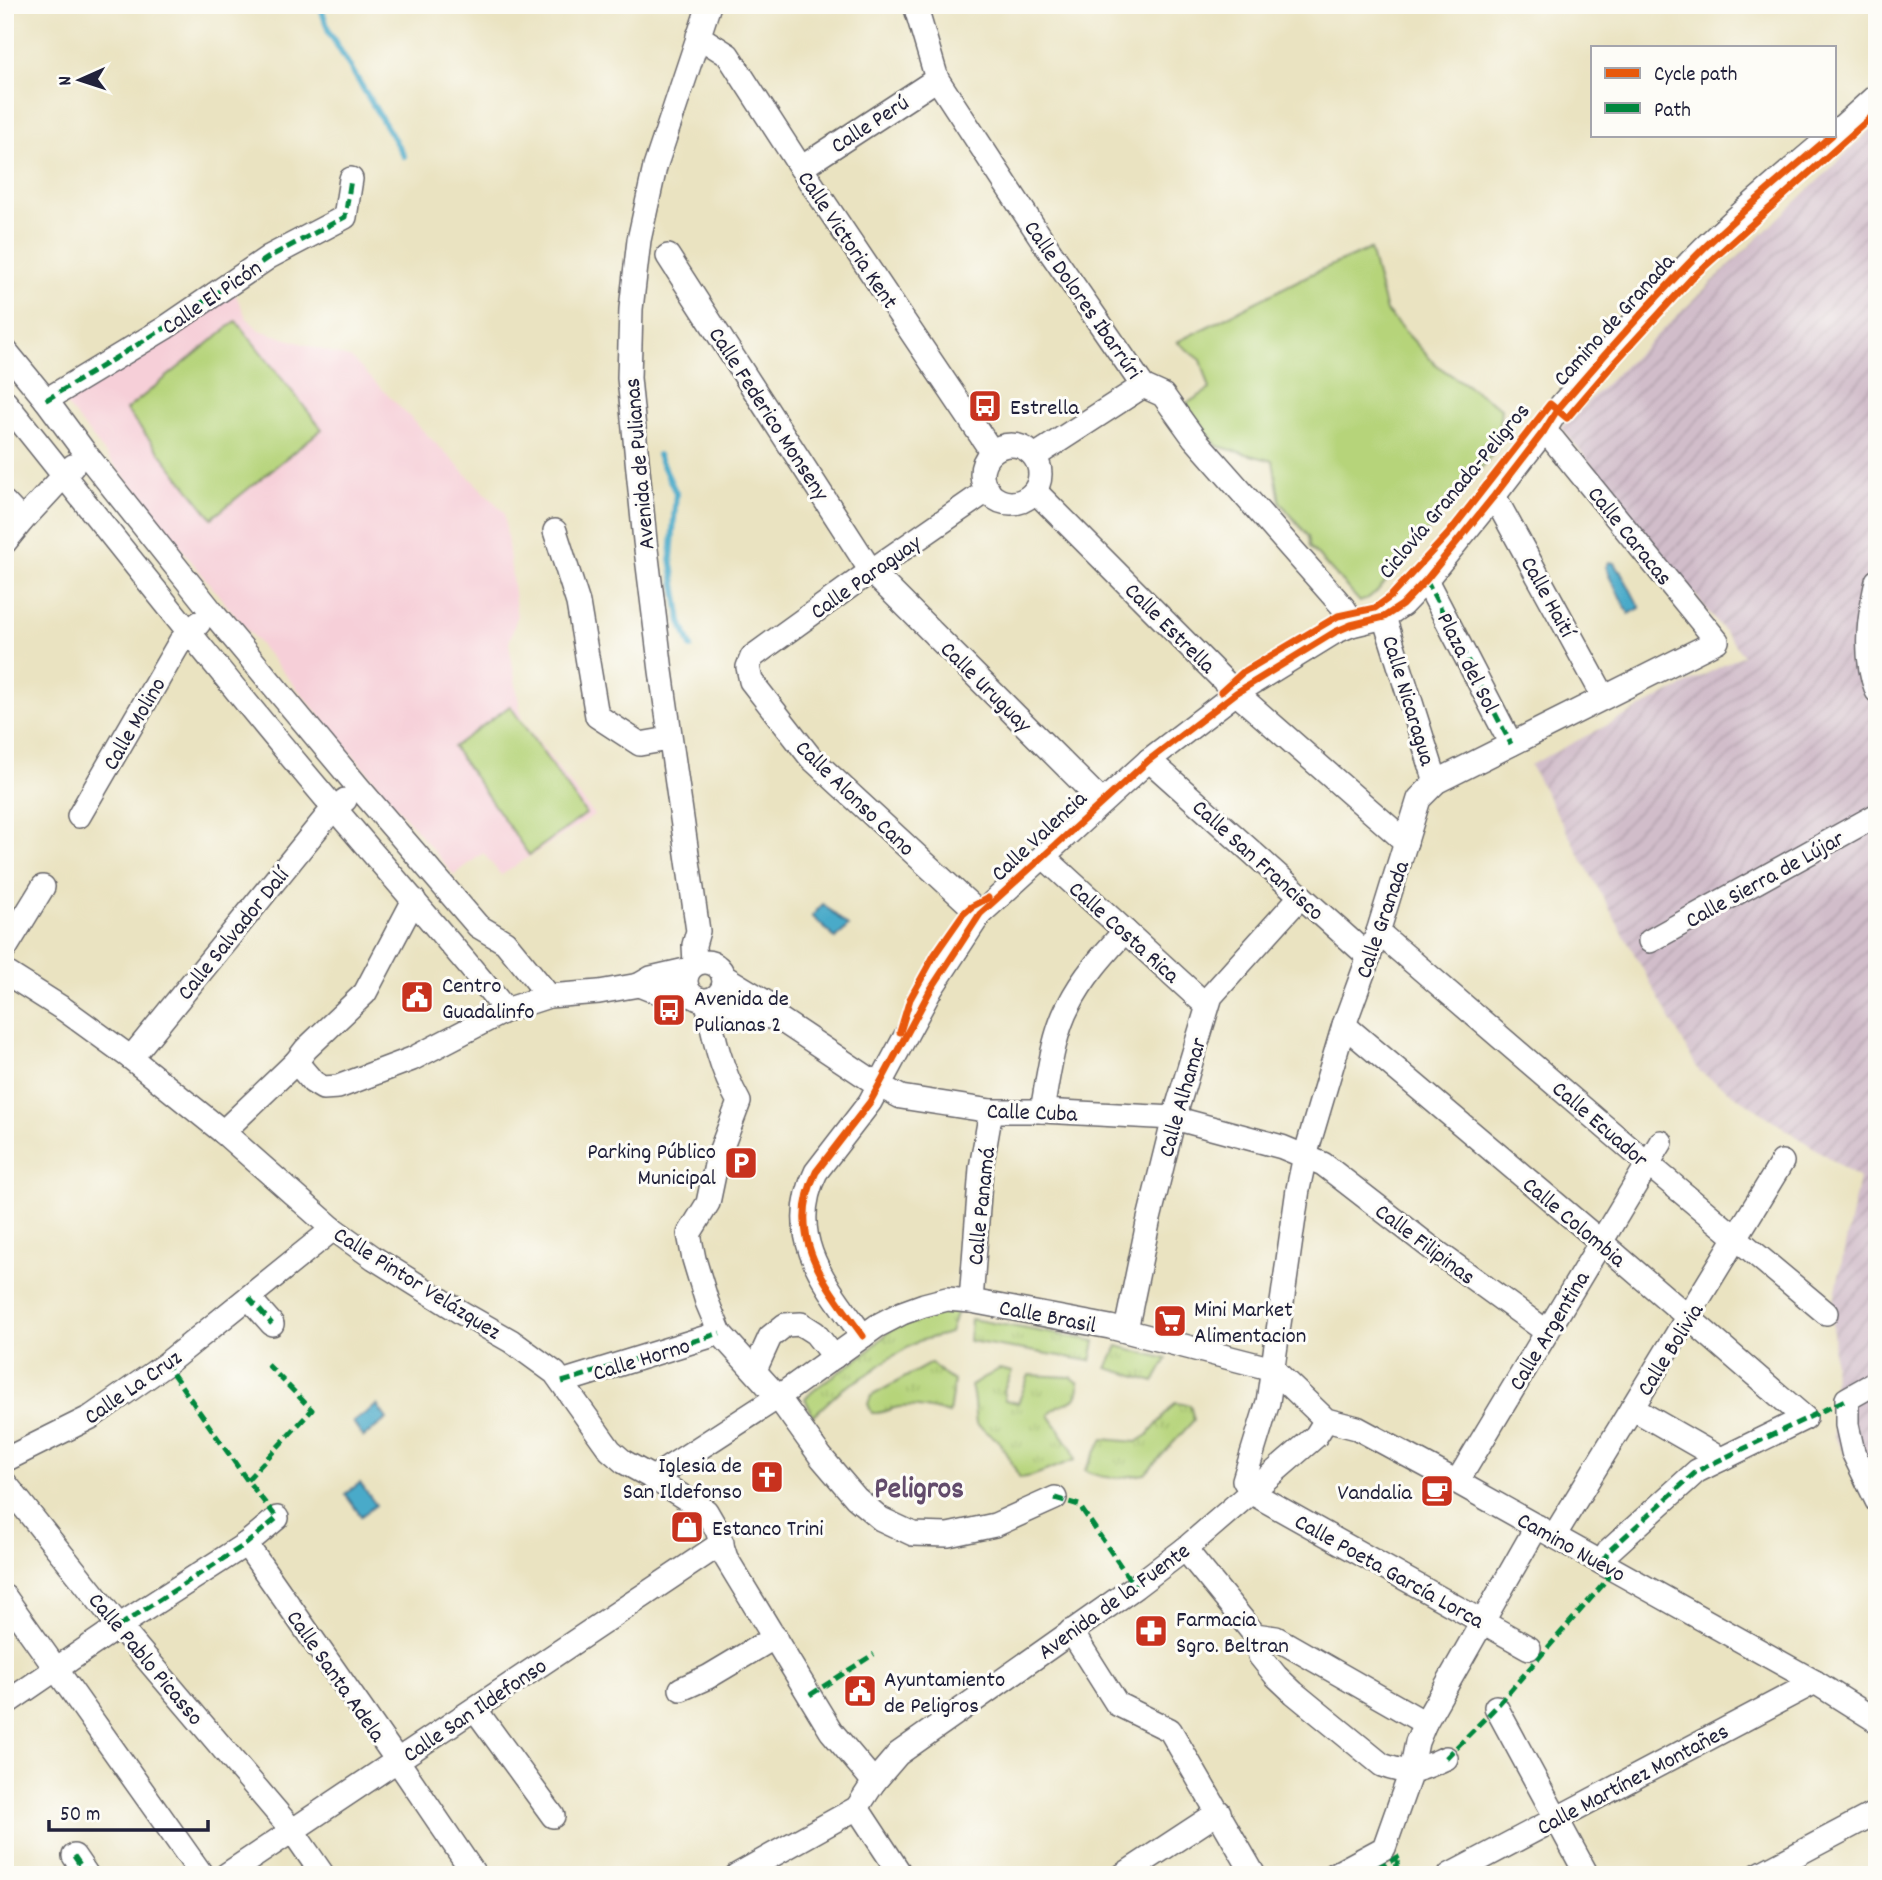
<svg xmlns="http://www.w3.org/2000/svg" width="1882" height="1880" font-family="Dekko,sans-serif">
<style>
.built{fill:#f6cfd8}
.industrial{fill:url(#industrial-furrows)}
.grass{fill:#b6d47a;stroke:#6c7b5a;stroke-width:2}
.park{fill:url(#park-tufts);stroke:#6c7b5a;stroke-width:2}
.water{fill:#4aaac9;stroke:#366682;stroke-width:2}
.lines{fill:none;stroke-linecap:round;stroke-linejoin:round}
.stream{stroke:#4aaac9;stroke-width:6}
.minor-casing{stroke:#68666a;stroke-width:26}
.minor{stroke:#fff;stroke-width:23}
.quiet{stroke:#00873e;stroke-width:5;stroke-dasharray:10 5;stroke-linecap:butt}
.cycleway-casing{stroke:#fdfcf7;stroke-width:11}
.cycleway{stroke:#e8590c;stroke-width:7}
.labels{text-anchor:middle;stroke-width:6;stroke-linejoin:round;paint-order:stroke}
.street-label{font-size:23px;fill:#22223b;stroke:#fdfcf7}
.poi-label{font-size:23px;fill:#22223b;stroke:#fdfcf7;text-anchor:start}
.district-label{font-size:30px;font-weight:bold;fill:#634c6c;stroke:#fdfcf7}
</style>
<defs>
<pattern id="industrial-furrows" width="10" height="10" patternUnits="userSpaceOnUse" patternTransform="scale(1.75)"><rect width="10" height="10" fill="#d1bdca"/><path d="M-1 1l2-2M0 10L10 0M9 11l2-2" fill="none" stroke="#b3a2ae"/></pattern>
<pattern id="park-tufts" width="24" height="20" patternUnits="userSpaceOnUse" patternTransform="scale(1.75)"><rect width="24" height="20" fill="#b6d47a"/><path d="M3 7l-1-3M5 7V3M7 7l1-3M15 17l-1-3M17 17v-4M19 17l1-3" fill="none" stroke="#9cb66a"/></pattern>
</defs>
<rect width="100%" height="100%" fill="#fdfcf7"/>
<filter id="ink" filterUnits="userSpaceOnUse"><feTurbulence type="fractalNoise" baseFrequency=".0143" numOctaves="2"/><feDisplacementMap in="SourceGraphic" scale="14" xChannelSelector="R" yChannelSelector="G"/><feConvolveMatrix kernelMatrix="1 2 1 2 8 2 1 2 1" color-interpolation-filters="sRGB"/></filter>
<filter id="wash" filterUnits="userSpaceOnUse"><feTurbulence type="fractalNoise" baseFrequency=".00686" numOctaves="4" result="noise"/><feDisplacementMap in="SourceGraphic" scale="28" xChannelSelector="R" yChannelSelector="G"/><feGaussianBlur stdDeviation="1.57" result="paint"/><feColorMatrix in="noise" values="0 0 0 0 0 0 0 0 0 0 0 0 0 0 0 0 0 1.4 0 .05"/><feComposite in="paint" operator="in"/></filter>
<g filter="url(#wash)">
<rect width="100%" height="100%" fill="#eae3c1"/>
<!-- built -->
<path class="built" d="M 233,289 L 246,317 L 259,330 L 352,359 L 504,512 L 517,617 L 509,643 L 522,721 L 594,815 L 501,875 L 483,853 L 454,875 L 224,602 L 64,402 Z"/>
<!-- industrial -->
<path class="industrial" d="M 1877,124 L 1877,1512 L 1834,1436 L 1833,1305 L 1859,1178 L 1699,1071 L 1530,765 L 1743,655 L 1561,427 Z"/>
<!-- grass -->
<g class="grass">
<path d="M 1370,249 L 1386,311 L 1436,365 L 1501,408 L 1497,449 L 1376,593 L 1360,602 L 1310,547 L 1308,536 L 1280,502 L 1273,461 L 1217,446 L 1186,404 L 1210,389 L 1201,360 L 1177,342 L 1309,275 Z"/>
<path d="M 236,321 L 322,429 L 212,518 L 126,410 Z"/>
<path d="M 510,706 L 586,814 L 529,855 L 453,747 Z"/>
</g>
<!-- park -->
<g class="park">
<path d="M 957,1310 L 950,1333 L 919,1341 L 890,1358 L 868,1374 L 841,1390 L 813,1416 L 805,1398 L 819,1386 L 866,1353 L 892,1329 L 925,1317 Z"/>
<path d="M 971,1319 L 1095,1341 L 1091,1361 L 969,1341 Z"/>
<path d="M 1118,1346 L 1167,1359 L 1154,1382 L 1107,1368 Z"/>
<path d="M 931,1363 L 945,1376 L 954,1381 L 949,1414 C 932,1409 917,1405 899,1407 C 889,1409 882,1414 872,1413 L 868,1404 L 871,1396 Z"/>
<path d="M 999,1369 L 1012,1372 L 1003,1391 L 1005,1400 L 1018,1403 L 1029,1375 L 1071,1377 L 1079,1383 C 1079,1412 1061,1395 1049,1415 L 1072,1449 L 1075,1460 L 1032,1476 L 1020,1478 L 999,1441 L 976,1424 C 974,1411 975,1399 971,1386 Z"/>
<path d="M 1175,1403 L 1190,1405 L 1194,1420 L 1145,1474 C 1123,1477 1105,1482 1085,1470 L 1103,1439 L 1137,1442 L 1148,1435 Z"/>
</g>
<!-- water -->
<g class="water">
<path d="M 1609,562 L 1614,563 L 1618,570 L 1620,570 L 1640,608 L 1629,614 L 1609,576 L 1610,575 L 1606,567 Z"/>
<path d="M 823,904 L 848,926 L 836,939 L 812,916 Z"/>
<path d="M 377,1405 L 387,1419 L 363,1437 L 353,1422 Z"/>
<path d="M 360,1483 L 376,1505 L 361,1516 L 345,1494 Z"/>
</g>
<g class="lines">
<!-- stream -->
<g class="stream">
<path d="M 320,5 L 329,32 L 404,156"/>
<path d="M 658,455 L 676,493 L 671,558 L 681,622 L 691,647"/>
</g>
</g>
</g>
<g filter="url(#ink)">
<g class="lines">
<defs>
<g id="minor">
<path d="M 915,5 L 937,79 L 1047,247 L 1143,386 L 1163,395 L 1194,438 L 1343,607 L 1347,613 L 1351,625"/>
<path d="M 698,36 L 728,55 L 801,168 L 992,452"/>
<path d="M 1835,133 L 1877,95"/>
<path d="M 801,168 L 937,79"/>
<path d="M 668,256 L 871,571 L 1102,802"/>
<path d="M 5,350 L 46,400 L 86,454 L 212,612 L 359,788 L 478,926 L 505,942 L 549,996"/>
<path d="M 46,400 L 165,328 L 269,257 L 345,217 L 351,179"/>
<path d="M 5,402 C 114,538 222,676 335,809 C 392,876 450,942 506,1010"/>
<circle cx="1011" cy="474" r="29"/>
<path d="M 1035,456 L 1143,386"/>
<path d="M 1035,491 L 1236,693 L 1406,842"/>
<path d="M 1494,496 L 1604,697"/>
<path d="M 5,503 L 22,521"/>
<path d="M 555,531 L 578,603 L 597,716 L 640,744 L 669,739"/>
<path d="M 5,542 L 22,521 L 73,466"/>
<path d="M 1426,580 L 1511,744"/>
<path d="M 1877,581 C 1869,617 1863,655 1877,691"/>
<path d="M 1384,617 L 1436,782"/>
<path d="M 1149,760 L 1369,957"/>
<path d="M 79,816 L 180,642 L 199,623"/>
<path d="M 1043,856 L 1207,1006"/>
<path d="M 980,914 L 811,758 L 751,681 L 748,667 L 752,657 L 871,571 L 988,490"/>
<path d="M 1378,932 L 1648,1164 L 1826,1313"/>
<path d="M 1650,941 L 1877,815"/>
<path d="M 5,949 L 43,887"/>
<circle cx="705" cy="981" r="19"/>
<path d="M 695,964 L 694,945 L 698,931 L 661,671 L 645,541 L 629,378 L 631,309 L 639,240 L 655,167 L 709,5"/>
<path d="M 5,972 L 65,1010 L 131,1058 L 223,1132 L 333,1229 L 374,1258 L 462,1313 L 511,1341 L 555,1373 L 610,1450 L 624,1462 L 653,1478 L 706,1511 L 717,1530 L 726,1558 L 831,1731 L 874,1782"/>
<path d="M 723,976 L 769,1004 L 778,1018 L 880,1086 L 901,1097 L 991,1111 L 1042,1111 L 1174,1118 L 1282,1147 L 1323,1164 L 1430,1247 L 1547,1332"/>
<path d="M 639,985 C 656,993 673,996 691,995"/>
<path d="M 715,998 L 762,1016 L 778,1018"/>
<path d="M 707,1001 C 713,1036 721,1070 739,1102 L 717,1160 L 708,1203 L 689,1234 L 694,1259 L 707,1302 L 720,1333 L 778,1397 L 821,1457 L 856,1498 L 881,1519 L 913,1534 L 948,1535 L 995,1525 L 1055,1498"/>
<path d="M 1344,1025 L 1601,1242 L 1805,1418 L 1697,1471 L 1609,1551 L 1602,1562"/>
<path d="M 131,1058 L 328,815 L 345,800"/>
<path d="M 296,1062 L 313,1082 L 323,1088 L 338,1087 L 412,1059 L 506,1010 L 549,996 L 599,992 L 639,985 L 651,978 L 690,969"/>
<path d="M 1042,1111 C 1048,1078 1053,1034 1069,1005 C 1083,977 1104,954 1125,931"/>
<path d="M 223,1132 L 296,1062 L 306,1049 L 365,993 L 414,900"/>
<path d="M 249,1298 L 272,1324"/>
<path d="M 971,1301 L 981,1168 L 991,1111"/>
<path d="M 1126,1330 L 1148,1223 L 1174,1118 L 1211,996 L 1301,896"/>
<path d="M 863,1336 C 826,1285 784,1237 816,1172 L 870,1102 L 931,989 L 980,914 L 1149,760 L 1236,693 L 1335,632 L 1351,625 L 1384,617 L 1402,605 L 1426,580 L 1494,496 L 1544,431 L 1557,410 C 1605,354 1653,299 1704,248 C 1745,208 1789,172 1832,135"/>
<path d="M 755,1370 L 770,1337 L 785,1325 L 801,1324 L 815,1333 L 834,1357"/>
<path d="M 562,1382 L 720,1333"/>
<path d="M 1877,1382 L 1847,1399 L 1847,1425 L 1853,1452 L 1877,1501"/>
<path d="M 1632,1408 L 1721,1459"/>
<path d="M 5,1460 L 91,1417 L 166,1364 L 333,1229"/>
<path d="M 653,1478 L 778,1397 L 877,1326 L 902,1313 L 924,1305 L 947,1299 L 971,1301 L 1110,1327 L 1273,1369 L 1326,1420 L 1357,1428 L 1457,1482 L 1815,1682 L 1877,1721"/>
<path d="M 1457,1482 L 1661,1142"/>
<path d="M 5,1483 L 119,1626 L 292,1830 L 323,1875"/>
<path d="M 1554,1536 L 1782,1162"/>
<path d="M 246,1544 L 397,1760 L 475,1875"/>
<path d="M 1185,1549 L 1255,1635 L 1276,1638 L 1425,1723"/>
<path d="M 5,1597 L 202,1875"/>
<path d="M 1071,1631 L 1117,1704 L 1170,1730 L 1254,1875"/>
<path d="M 1255,1635 L 1260,1656 L 1276,1676 L 1294,1693 L 1382,1765 C 1411,1776 1419,1770 1446,1758"/>
<path d="M 1529,1648 L 1252,1493 L 1244,1480 L 1268,1402 L 1298,1189 L 1305,1156 L 1344,1025 L 1378,932 L 1419,799 L 1436,782 L 1717,641 L 1554,441 L 1544,431"/>
<path d="M 681,1689 L 708,1677 L 775,1637"/>
<path d="M 5,1704 L 119,1626 L 246,1544 L 277,1518"/>
<path d="M 1496,1707 L 1587,1875"/>
<path d="M 475,1709 L 553,1816"/>
<path d="M 857,1808 L 901,1875"/>
<path d="M 74,1856 L 87,1875"/>
<path d="M 226,1875 L 722,1543"/>
<path d="M 737,1875 L 857,1808 L 874,1782 L 898,1754 L 1135,1587 L 1185,1549 L 1316,1436 L 1326,1420"/>
<path d="M 1123,1875 L 1219,1812"/>
<path d="M 1334,1875 L 1384,1848 L 1411,1772 L 1417,1742 L 1425,1723 L 1537,1526"/>
<path d="M 1450,1875 L 1815,1682"/>
<path d="M 1758,1875 L 1877,1812"/>
</g>
</defs>
<!-- minor casing -->
<use href="#minor" class="minor-casing"/>
<!-- minor -->
<use href="#minor" class="minor"/>
<!-- quiet -->
<g class="quiet">
<path d="M 46,400 L 165,328 L 269,257 L 345,217 L 351,179"/>
<path d="M 1426,580 L 1511,744"/>
<path d="M 249,1298 L 272,1324"/>
<path d="M 562,1382 L 720,1333"/>
<path d="M 247,1480 L 312,1410 L 264,1361"/>
<path d="M 1055,1498 L 1079,1505 L 1135,1587"/>
<path d="M 1602,1562 L 1609,1551 L 1697,1471 L 1847,1399"/>
<path d="M 119,1626 L 246,1544 L 277,1518 L 247,1480 L 166,1364"/>
<path d="M 810,1695 L 874,1654"/>
<path d="M 1446,1758 L 1496,1707 L 1606,1581 L 1613,1568"/>
<path d="M 74,1856 L 87,1875"/>
<path d="M 1364,1875 L 1400,1856 L 1393,1875"/>
</g>
<defs>
<g id="cycleway">
<path d="M 1221,692 L 1242,673 L 1338,616 L 1375,608 L 1390,597 L 1449,533 L 1550,404 L 1567,418 L 1615,362 L 1692,278 L 1877,112"/>
<path d="M 900,1032 L 910,999 L 935,954 L 963,914 L 971,907 L 988,898"/>
<path d="M 863,1336 C 826,1285 784,1237 816,1172 L 870,1102 L 931,989 L 980,914 L 1149,760 L 1236,693 L 1335,632 L 1351,625 L 1384,617 L 1402,605 L 1426,580 L 1494,496 L 1544,431 L 1557,410 C 1605,354 1653,299 1704,248 C 1745,208 1789,172 1832,135"/>
</g>
</defs>
<!-- cycleway casing -->
<use href="#cycleway" class="cycleway-casing"/>
<!-- cycleway -->
<use href="#cycleway" class="cycleway"/>
</g>
</g>
<!-- icons -->
<defs>
<symbol id="bus-square" viewBox="-11 -11 22 22"><rect x="-9" y="-9" width="18" height="18" rx="4" fill="#c8321e" stroke="#fdfcf7"/><path d="M-5-6H5V4H4V6H2V4H-2V6H-4V4H-5ZM-3.5-4V0h7V-4ZM-3.5 1.2v1.5H-2V1.2ZM2 1.2v1.5H3.5V1.2Z" fill="#fff"/></symbol>
<symbol id="civic-square" viewBox="-11 -11 22 22"><rect x="-9" y="-9" width="18" height="18" rx="4" fill="#c8321e" stroke="#fdfcf7"/><path d="M-.6-6.5H3V-4.5H.6V-3L4-1V1h2V6H-6V1h2V-1L-.6-3ZM-1.2 2.5V6h2.4V2.5Z" fill="#fff"/></symbol>
<symbol id="parking-square" viewBox="-11 -11 22 22"><rect x="-9" y="-9" width="18" height="18" rx="4" fill="#c8321e" stroke="#fdfcf7"/><path d="M-3.5-5.5H1a3.5 3.5 0 0 1 0 7H-1V5.5H-3.5ZM-1-3.4V-.6H.8a1.4 1.4 0 0 0 0-2.8Z" fill="#fff"/></symbol>
<symbol id="supermarket-square" viewBox="-11 -11 22 22"><rect x="-9" y="-9" width="18" height="18" rx="4" fill="#c8321e" stroke="#fdfcf7"/><path d="M-6-5.5h2.5l.6 2H6L4.5 2H-2.5L-4.4-4H-6ZM-1.5 3.2a1.3 1.3 0 1 0 .1 0ZM3 3.2a1.3 1.3 0 1 0 .1 0Z" fill="#fff"/></symbol>
<symbol id="church-square" viewBox="-11 -11 22 22"><rect x="-9" y="-9" width="18" height="18" rx="4" fill="#c8321e" stroke="#fdfcf7"/><path d="M-1.2-6h2.4v3.5h3.3v2.4h-3.3V6h-2.4V-.1h-3.3v-2.4h3.3Z" fill="#fff"/></symbol>
<symbol id="cafe-square" viewBox="-11 -11 22 22"><rect x="-9" y="-9" width="18" height="18" rx="4" fill="#c8321e" stroke="#fdfcf7"/><path d="M-5.5-4.5H6V0H3Q3 3.5 0 3.5H-2.5Q-5.5 3.5-5.5 0ZM3-3.2v2h1.7v-2ZM-6 4.5H4V6H-6Z" fill="#fff"/></symbol>
<symbol id="shop-square" viewBox="-11 -11 22 22"><rect x="-9" y="-9" width="18" height="18" rx="4" fill="#c8321e" stroke="#fdfcf7"/><path d="M-5-2.5h2.3a2.7 3.5 0 0 1 5.4 0H5L5.5 6h-11ZM-1.5-2.5h3a1.5 2.3 0 0 0-3 0Z" fill="#fff"/></symbol>
<symbol id="pharmacy-square" viewBox="-11 -11 22 22"><rect x="-9" y="-9" width="18" height="18" rx="4" fill="#c8321e" stroke="#fdfcf7"/><path d="M-2-6h4v4h4v4h-4v4h-4v-4h-4v-4h4Z" fill="#fff"/></symbol>
</defs>
<g fill-rule="evenodd">
<use href="#bus-square" x="966" y="387" width="38" height="38"/>
<use href="#civic-square" x="398" y="978" width="38" height="38"/>
<use href="#bus-square" x="650" y="991" width="38" height="38"/>
<use href="#parking-square" x="722" y="1144" width="38" height="38"/>
<use href="#supermarket-square" x="1151" y="1302" width="38" height="38"/>
<use href="#church-square" x="748" y="1458" width="38" height="38"/>
<use href="#cafe-square" x="1418" y="1472" width="38" height="38"/>
<use href="#shop-square" x="668" y="1508" width="38" height="38"/>
<use href="#pharmacy-square" x="1132" y="1612" width="38" height="38"/>
<use href="#civic-square" x="841" y="1672" width="38" height="38"/>
</g>
<g class="labels">
<!-- street labels -->
<g class="street-label">
<text transform="translate(869 123) rotate(-33)" y="8">Calle Perú</text>
<text transform="translate(849 239) rotate(56)" y="8">Calle Victoria Kent</text>
<text transform="translate(211 296) rotate(-34)" y="8">Calle El Picón</text>
<text transform="translate(1084 299) rotate(55)" y="8">Calle Dolores Ibarrúri</text>
<text transform="translate(1613 319) rotate(-48)" y="8">Camino de Granada</text>
<text transform="translate(770 413) rotate(57)" y="8">Calle Federico Monseny</text>
<text transform="translate(638 464) rotate(-95)" y="8">Avenida de Pulianas</text>
<text transform="translate(1453 490) rotate(-50)" y="8">Ciclovía Granada-Peligros</text>
<text transform="translate(1631 535) rotate(51)" y="8">Calle Caracas</text>
<text transform="translate(865 576) rotate(-35)" y="8">Calle Paraguay</text>
<text transform="translate(1549 596) rotate(61)" y="8">Calle Haití</text>
<text transform="translate(1171 627) rotate(45)" y="8">Calle Estrella</text>
<text transform="translate(1469 662) rotate(63)" y="8">Plaza del Sol</text>
<text transform="translate(987 686) rotate(45)" y="8">Calle Uruguay</text>
<text transform="translate(1410 700) rotate(73)" y="8">Calle Nicaragua</text>
<text transform="translate(133 723) rotate(-60)" y="8">Calle Molino</text>
<text transform="translate(856 797) rotate(44)" y="8">Calle Alonso Cano</text>
<text transform="translate(1038 835) rotate(-43)" y="8">Calle Valencia</text>
<text transform="translate(1259 859) rotate(42)" y="8">Calle San Francisco</text>
<text transform="translate(1764 878) rotate(-29)" y="8">Calle Sierra de Lújar</text>
<text transform="translate(1381 919) rotate(-71)" y="8">Calle Granada</text>
<text transform="translate(1125 931) rotate(42)" y="8">Calle Costa Rica</text>
<text transform="translate(232 933) rotate(-51)" y="8">Calle Salvador Dalí</text>
<text transform="translate(1181 1097) rotate(-74)" y="8">Calle Alhamar</text>
<text transform="translate(1032 1111) rotate(2)" y="8">Calle Cuba</text>
<text transform="translate(1601 1123) rotate(41)" y="8">Calle Ecuador</text>
<text transform="translate(980 1206) rotate(-84)" y="8">Calle Panamá</text>
<text transform="translate(1575 1221) rotate(40)" y="8">Calle Colombia</text>
<text transform="translate(1426 1243) rotate(37)" y="8">Calle Filipinas</text>
<text transform="translate(418 1282) rotate(32)" y="8">Calle Pintor Velázquez</text>
<text transform="translate(1048 1315) rotate(11)" y="8">Calle Brasil</text>
<text transform="translate(1548 1330) rotate(-59)" y="8">Calle Argentina</text>
<text transform="translate(1669 1349) rotate(-58)" y="8">Calle Bolivia</text>
<text transform="translate(641 1358) rotate(-17)" y="8">Calle Horno</text>
<text transform="translate(132 1386) rotate(-35)" y="8">Calle La Cruz</text>
<text transform="translate(1572 1546) rotate(29)" y="8">Camino Nuevo</text>
<text transform="translate(1390 1570) rotate(29)" y="8">Calle Poeta García Lorca</text>
<text transform="translate(1113 1600) rotate(-36)" y="8">Avenida de la Fuente</text>
<text transform="translate(147 1658) rotate(50)" y="8">Calle Pablo Picasso</text>
<text transform="translate(337 1675) rotate(55)" y="8">Calle Santa Adela</text>
<text transform="translate(474 1709) rotate(-34)" y="8">Calle San Ildefonso</text>
<text transform="translate(1632 1778) rotate(-28)" y="8">Calle Martínez Montañes</text>
</g>
<!-- poi labels -->
<g class="poi-label">
<text x="1010" y="414">Estrella</text>
<text x="442" y="992">Centro<tspan x="442" dy="26">Guadalinfo</tspan></text>
<text x="694" y="1005">Avenida de<tspan x="694" dy="26">Pulianas 2</tspan></text>
<text x="716" y="1158" text-anchor="end">Parking Público<tspan x="716" dy="26">Municipal</tspan></text>
<text x="1194" y="1316">Mini Market<tspan x="1194" dy="26">Alimentacion</tspan></text>
<text x="742" y="1472" text-anchor="end">Iglesia de<tspan x="742" dy="26">San Ildefonso</tspan></text>
<text x="1412" y="1499" text-anchor="end">Vandalia</text>
<text x="712" y="1535">Estanco Trini</text>
<text x="1176" y="1626">Farmacia<tspan x="1176" dy="26">Sgro. Beltran</tspan></text>
<text x="884" y="1686">Ayuntamiento<tspan x="884" dy="26">de Peligros</tspan></text>
</g>
<!-- district labels -->
<g class="district-label">
<text x="919" y="1497">Peligros</text>
</g>
</g>
<!-- margin -->
<rect width="1882" height="1880" fill="none" stroke="#fdfcf7" stroke-width="28"/>
<!-- legend -->
<rect x="1591" y="46" width="245" height="91" fill="#fdfcf7" stroke="#a5a5ac" stroke-width="2"/>
<rect x="1605" y="68" width="35" height="10" fill="#e8590c" stroke="#a5a5ac" stroke-width="2"/>
<text x="1654" y="80" font-size="21" fill="#22223b">Cycle path</text>
<rect x="1605" y="103" width="35" height="10" fill="#00873e" stroke="#a5a5ac" stroke-width="2"/>
<text x="1654" y="116" font-size="21" fill="#22223b">Path</text>
<!-- north arrow -->
<g transform="translate(80 80) rotate(267)" stroke="#fdfcf7" stroke-width="5" paint-order="stroke">
<path d="M0-5L12 26L0 18L-12 26Z" fill="#22223b"/>
<text y="-10" font-size="19" font-weight="bold" text-anchor="middle" fill="#22223b">N</text>
</g>
<!-- scale -->
<path d="M49 1820v10h159v-10" fill="none" stroke="#22223b" stroke-width="3.5"/>
<text x="60" y="1820" font-size="21" fill="#22223b" stroke="#fdfcf7" stroke-width="5" paint-order="stroke">50 m</text>
</svg>
